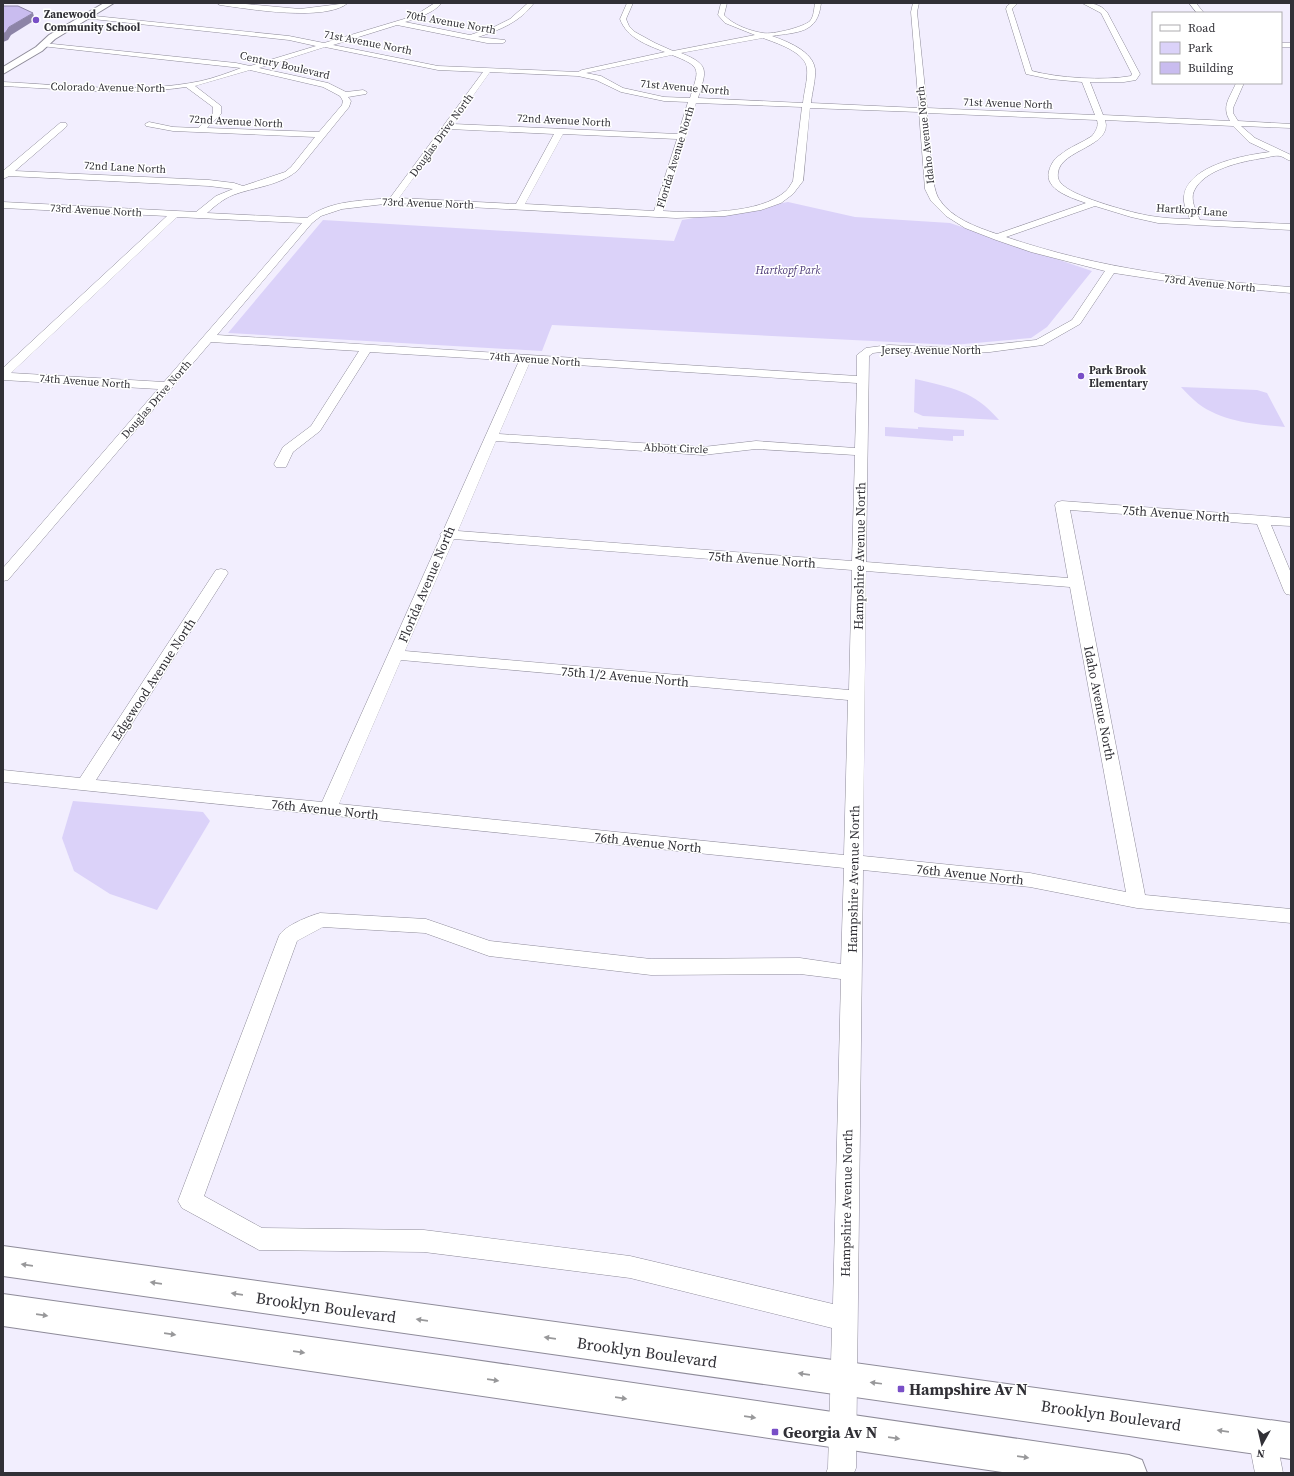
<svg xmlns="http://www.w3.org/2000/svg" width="1294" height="1476" font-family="'Source Serif 4',serif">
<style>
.green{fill:#dbd2f9}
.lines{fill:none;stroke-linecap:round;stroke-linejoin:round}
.minor-casing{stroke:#8e8b99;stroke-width:1}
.tertiary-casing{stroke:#8e8b99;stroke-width:2}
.secondary-casing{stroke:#8e8b99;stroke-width:2}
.minor{fill:#fff;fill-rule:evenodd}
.tertiary{fill:#fff;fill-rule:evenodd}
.secondary{fill:#fff;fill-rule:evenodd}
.shaded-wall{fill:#8d84a7}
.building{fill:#c9bcef;stroke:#8d84a7}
.oneway{fill:#98989a}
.poi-dot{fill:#794fc7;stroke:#fff;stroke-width:1.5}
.labels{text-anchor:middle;stroke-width:3;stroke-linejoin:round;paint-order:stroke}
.far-poi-label{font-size:11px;font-weight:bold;fill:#313036;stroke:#fff;text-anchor:start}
.far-street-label{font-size:11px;fill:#313036;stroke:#fff}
.far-park-label{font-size:11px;font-style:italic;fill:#4b3876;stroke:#fff}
.street-label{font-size:13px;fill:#313036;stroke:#fff}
.near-street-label{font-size:16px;fill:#313036;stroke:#fff}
.near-poi-label{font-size:16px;font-weight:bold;fill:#313036;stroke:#fff;text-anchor:start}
</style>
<rect width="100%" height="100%" fill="#f2eefe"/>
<!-- green -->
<g class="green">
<path d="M 788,202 L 855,217 L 950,223 L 1092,271 L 1047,327 L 1031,338 L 953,345 L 552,325 L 542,351 L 228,333 L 323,220 L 674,241 L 682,220 Z"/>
<path d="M 915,379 C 952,388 973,390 999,420 L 923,416 L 914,412 Z"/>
<path d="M 1181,387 L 1257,390 L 1267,393 L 1285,427 C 1255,424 1218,422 1194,400 C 1189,396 1185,391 1181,387 Z"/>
<path d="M 885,427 L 918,429 L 918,427 L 964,430 L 964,436 L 953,436 L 953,441 L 885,436 Z"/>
<path d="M 73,801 L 203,812 L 210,821 L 157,910 L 110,894 L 74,871 L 62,838 Z"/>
</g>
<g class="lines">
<defs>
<g id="minor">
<path d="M 217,3 L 235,3 L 300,9 L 348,3 C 325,22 249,9 220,5 Z"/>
<path d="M 435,3 L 442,3 C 433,13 418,18 405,22 L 470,35 L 494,27 L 510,19 L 528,3 L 534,3 C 520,22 500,30 478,37 L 505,40 L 505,42 L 503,43 L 487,43 L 397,25 L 333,45 L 438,66 L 578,72 L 582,70 L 665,52 C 647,45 627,38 620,19 L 627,3 L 633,3 L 626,19 L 629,26 L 635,32 L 655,43 L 673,51 L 755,35 L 725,23 L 718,15 L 721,3 L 727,3 L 724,15 C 733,25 750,31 763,33 C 772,35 804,27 810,21 C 814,16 814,9 815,3 L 821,3 C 818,34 797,32 772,36 C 786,41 813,51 815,69 C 816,79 812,92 811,103 L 919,108 L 911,12 L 913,3 L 919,3 L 917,12 L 927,108 L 1095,115 L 1082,82 L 1050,79 L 1026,74 L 1006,9 L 1007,6 L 1011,3 L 1018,3 L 1012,9 L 1032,71 C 1058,78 1104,81 1131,76 L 1132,74 L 1101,13 L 1082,3 C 1092,3 1100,4 1107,12 L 1140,74 L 1136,80 L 1124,82 L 1090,82 L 1103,115 L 1230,121 C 1221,106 1230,98 1236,83 L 1244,83 L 1233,108 L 1233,113 L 1238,121 L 1291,124 L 1291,128 L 1241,126 L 1255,138 L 1291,155 L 1291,161 C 1287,160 1284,157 1280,156 C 1275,155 1269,157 1264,158 C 1243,161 1204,169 1194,191 C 1190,200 1196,211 1200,220 L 1291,224 L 1291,230 L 1158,223 L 1131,217 L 1095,206 L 1006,237 C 1100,269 1193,280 1291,287 L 1291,293 L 1179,283 L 1114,273 L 1080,324 L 1043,345 L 990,352 L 960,354 L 889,351 L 873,353 L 869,356 L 866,562 L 1068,578 L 1055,505 L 1057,502 L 1062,501 L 1291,518 L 1291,526 L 1271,525 L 1291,573 L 1291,595 L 1286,594 L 1284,591 L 1257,524 L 1070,510 L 1145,895 L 1291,909 L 1291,923 L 1137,908 L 1030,887 L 863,870 L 856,1468 L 854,1473 L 826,1473 L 828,1468 L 832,1328 L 630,1278 L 424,1252 L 259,1250 L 182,1208 L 178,1201 L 279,936 C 284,926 309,916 320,913 L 426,919 L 490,941 L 651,959 L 800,958 L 841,964 L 844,868 L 3,782 L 3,770 L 80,778 L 214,573 L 216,570 L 221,569 L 226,570 L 228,573 L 96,780 L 322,802 L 441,536 L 440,534 L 443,531 L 519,361 L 370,352 L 320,431 L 293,452 L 286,467 L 276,467 L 274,464 L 283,447 L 311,426 L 359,351 L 211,342 L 8,580 L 3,581 L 3,568 L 158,389 L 3,380 L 3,368 L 167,216 L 3,208 L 3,202 L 196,212 L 216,196 L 233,189 L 209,186 L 9,176 L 3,179 L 3,171 L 60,123 L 66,123 L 67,125 L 66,127 L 15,171 L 209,180 L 234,183 L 243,186 L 285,172 L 291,167 L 315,137 L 173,131 L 146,126 L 145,124 L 149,122 L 173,127 L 198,128 L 213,113 L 213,107 L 186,87 C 126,96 64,89 3,86 L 3,82 C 66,85 139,94 201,81 C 214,78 228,73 241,68 L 41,46 L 41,44 L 43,43 L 236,63 L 250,66 L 316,46 L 289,40 L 83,18 L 82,17 L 85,15 L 289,36 L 324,43 L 414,16 ZM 763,38 C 776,43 806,52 807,69 C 808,79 804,92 803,103 L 698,98 C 706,71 711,65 681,53 ZM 325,47 L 438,70 L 483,72 L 390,198 C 362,201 330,200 307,218 L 207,213 C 215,206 223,199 233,195 C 254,187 279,186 297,171 L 349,107 L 351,101 L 348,97 L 366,94 L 367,92 L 363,90 L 346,92 L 328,83 L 259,68 ZM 672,55 C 703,67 699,69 690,98 L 664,97 L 623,88 L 601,76 L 586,73 ZM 250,70 L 323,87 L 340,96 L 343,101 L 342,105 L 319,132 L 207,128 L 221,114 L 221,106 L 195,86 ZM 490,72 L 578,76 L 596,80 L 621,92 L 664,101 L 688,102 L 678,134 L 453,124 ZM 696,103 L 802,107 L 793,181 C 791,184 789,188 786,191 C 759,215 698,213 663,211 ZM 810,108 L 919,112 L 925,189 L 931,201 L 946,216 L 965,228 L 996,240 L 1031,252 L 1105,271 L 1072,320 L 1036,340 L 960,348 L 889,345 L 866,348 L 857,355 L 857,376 L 217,335 L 312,223 L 321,216 L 342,209 L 393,203 L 676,218 L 725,216 L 761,210 L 781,203 L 793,194 L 803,181 ZM 927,113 L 1097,120 C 1099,126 1096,131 1092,136 C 1082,143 1069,147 1060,155 C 1054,159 1051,164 1049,171 C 1044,190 1072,198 1086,203 L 997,234 C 976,227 951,218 939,199 C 930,185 929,132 927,113 ZM 1105,120 L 1233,126 L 1249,142 L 1270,152 C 1245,155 1188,165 1184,196 C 1183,204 1187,212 1190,219 C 1177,219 1164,218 1151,216 C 1132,213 1078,198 1064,186 C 1060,183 1057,179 1058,173 C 1060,149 1114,147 1105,120 ZM 449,129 L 554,134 L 516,204 L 399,198 ZM 563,134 L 677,139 L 654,211 L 525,204 ZM 177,217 L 302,223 L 164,382 L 11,373 ZM 530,362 L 857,383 L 855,448 L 756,441 L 703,447 L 499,434 ZM 496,441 L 703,455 L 756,449 L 855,455 L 852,561 L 458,531 ZM 454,539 L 852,570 L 849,690 L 405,651 ZM 866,571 L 1070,587 L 1126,892 L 1030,873 L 863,856 ZM 401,660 L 848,700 L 844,855 L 339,804 ZM 323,927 L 425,933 L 489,956 L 651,975 L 800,974 L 841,979 L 833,1304 L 630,1256 L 424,1230 L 262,1228 L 204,1196 L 297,941 Z"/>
<path d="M 1189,3 L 1196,3 L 1204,13 L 1197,13 Z"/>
<rect x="1281" y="43" width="10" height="4"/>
<path d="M 1262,1423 L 1272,1427 L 1276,1437 L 1283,1473 L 1255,1473 L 1248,1437 L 1252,1427 Z"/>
</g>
<path id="tertiary" d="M 104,3 L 114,3 L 55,39 L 42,51 L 3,74 L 3,67 L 36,47 L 49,35 Z"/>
<g id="secondary">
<path d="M 3,1246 L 1291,1423 L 1291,1459 L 3,1276 Z"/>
<path d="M 3,1294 L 454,1357 L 1129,1455 L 1142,1460 L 1147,1473 L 1009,1473 L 3,1326 Z"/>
</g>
</defs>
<!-- minor casing -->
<use href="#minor" class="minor-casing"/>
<!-- tertiary casing -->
<use href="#tertiary" class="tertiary-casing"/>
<!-- secondary casing -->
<use href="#secondary" class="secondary-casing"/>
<!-- minor -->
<use href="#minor" class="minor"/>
<!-- tertiary -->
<use href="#tertiary" class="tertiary"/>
<!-- secondary -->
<use href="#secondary" class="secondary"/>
</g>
<!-- shaded-wall -->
<path class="shaded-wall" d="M 33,13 L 35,20 L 11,35 L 8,40 L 3,42 L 3,34 L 9,27 Z"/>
<!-- building -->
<path class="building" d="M 3,6 L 18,6 L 33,13 L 9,27 L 6,32 L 3,34 Z"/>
<!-- one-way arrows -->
<defs><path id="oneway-solid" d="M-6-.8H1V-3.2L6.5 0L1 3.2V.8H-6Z"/></defs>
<g class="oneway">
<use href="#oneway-solid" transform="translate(27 1265) rotate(-172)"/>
<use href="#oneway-solid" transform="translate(156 1283) rotate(-172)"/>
<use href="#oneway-solid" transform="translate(237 1294) rotate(-172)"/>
<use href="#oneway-solid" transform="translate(42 1315) rotate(8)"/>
<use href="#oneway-solid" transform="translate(422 1320) rotate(-172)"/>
<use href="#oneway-solid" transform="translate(170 1334) rotate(8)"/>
<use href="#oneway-solid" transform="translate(550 1338) rotate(-172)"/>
<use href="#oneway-solid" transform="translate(299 1352) rotate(8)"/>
<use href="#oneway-solid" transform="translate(804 1374) rotate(-172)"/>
<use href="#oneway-solid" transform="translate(493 1380) rotate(8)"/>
<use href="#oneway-solid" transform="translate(876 1383) rotate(-173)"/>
<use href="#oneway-solid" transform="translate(621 1398) rotate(8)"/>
<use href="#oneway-solid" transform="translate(750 1417) rotate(8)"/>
<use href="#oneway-solid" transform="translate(1223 1431) rotate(-172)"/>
<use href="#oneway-solid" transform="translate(894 1438) rotate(8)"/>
<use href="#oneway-solid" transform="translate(1023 1457) rotate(8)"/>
</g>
<!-- markers -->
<g class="poi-dot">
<circle cx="36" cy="20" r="4"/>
<circle cx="1081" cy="376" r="4"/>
<rect x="897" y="1385" width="8" height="8" rx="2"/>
<rect x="771" y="1428" width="8" height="8" rx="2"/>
</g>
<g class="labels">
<!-- far-poi labels -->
<g class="far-poi-label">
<text x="44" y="18">Zanewood<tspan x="44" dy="13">Community School</tspan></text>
<text x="1089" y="374">Park Brook<tspan x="1089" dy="13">Elementary</tspan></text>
</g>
<!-- far-street labels -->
<g class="far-street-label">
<text transform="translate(451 22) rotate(10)" y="4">70th Avenue North</text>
<text transform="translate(368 42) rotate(11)" y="4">71st Avenue North</text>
<text transform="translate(285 65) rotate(13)" y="4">Century Boulevard</text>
<text transform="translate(108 87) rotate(1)" y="4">Colorado Avenue North</text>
<text transform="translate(685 87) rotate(5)" y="4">71st Avenue North</text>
<text transform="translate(1008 103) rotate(2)" y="4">71st Avenue North</text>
<text transform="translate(564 120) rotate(3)" y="4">72nd Avenue North</text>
<text transform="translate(236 121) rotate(3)" y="4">72nd Avenue North</text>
<text transform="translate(441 135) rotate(-54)" y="4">Douglas Drive North</text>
<text transform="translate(925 135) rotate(-96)" y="4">Idaho Avenue North</text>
<text transform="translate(675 157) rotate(-73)" y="4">Florida Avenue North</text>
<text transform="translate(125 167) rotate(3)" y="4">72nd Lane North</text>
<text transform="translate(428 203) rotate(2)" y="4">73rd Avenue North</text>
<text transform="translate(96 210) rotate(3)" y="4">73rd Avenue North</text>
<text transform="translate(1192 210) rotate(4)" y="4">Hartkopf Lane</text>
<text transform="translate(1210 283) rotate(6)" y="4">73rd Avenue North</text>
<text x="931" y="354">Jersey Avenue North</text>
<text transform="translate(535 359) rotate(4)" y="4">74th Avenue North</text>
<text transform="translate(85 381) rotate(4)" y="4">74th Avenue North</text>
<text transform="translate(156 399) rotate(-49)" y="4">Douglas Drive North</text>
<text transform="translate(676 448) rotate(2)" y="4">Abbott Circle</text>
</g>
<!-- far-park labels -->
<g class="far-park-label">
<text x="788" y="274">Hartkopf Park</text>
</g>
<!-- street labels -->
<g class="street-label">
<text transform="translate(1176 513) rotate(4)" y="5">75th Avenue North</text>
<text transform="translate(859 556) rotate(-89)" y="5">Hampshire Avenue North</text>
<text transform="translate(762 559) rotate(4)" y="5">75th Avenue North</text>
<text transform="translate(426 584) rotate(-67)" y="5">Florida Avenue North</text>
<text transform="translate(625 676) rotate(5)" y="5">75th 1/2 Avenue North</text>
<text transform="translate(153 679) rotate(-57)" y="5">Edgewood Avenue North</text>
<text transform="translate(1100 703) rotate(79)" y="5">Idaho Avenue North</text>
<text transform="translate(325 809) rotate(6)" y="5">76th Avenue North</text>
<text transform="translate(648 842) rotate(6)" y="5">76th Avenue North</text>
<text transform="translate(970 874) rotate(6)" y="5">76th Avenue North</text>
<text transform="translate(853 879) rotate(-89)" y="5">Hampshire Avenue North</text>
<text transform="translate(846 1203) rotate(-89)" y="5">Hampshire Avenue North</text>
</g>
<!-- near-street labels -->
<g class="near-street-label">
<text transform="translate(326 1307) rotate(8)" y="6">Brooklyn Boulevard</text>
<text transform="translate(647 1352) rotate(8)" y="6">Brooklyn Boulevard</text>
<text transform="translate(1111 1415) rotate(8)" y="6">Brooklyn Boulevard</text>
</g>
<!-- near-poi labels -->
<g class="near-poi-label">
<text x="909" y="1395">Hampshire Av N</text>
<text x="783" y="1438">Georgia Av N</text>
</g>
</g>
<!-- border -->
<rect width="1294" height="1476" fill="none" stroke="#313036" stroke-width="8"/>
<!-- legend -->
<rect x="1152" y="12" width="130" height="72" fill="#ffffff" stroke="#adacaf"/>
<rect x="1160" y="25" width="20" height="6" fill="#ffffff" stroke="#adacaf"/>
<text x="1188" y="32" font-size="12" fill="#313036">Road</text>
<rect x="1160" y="42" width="20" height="12" fill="#dbd2f9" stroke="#adacaf"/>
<text x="1188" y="52" font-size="12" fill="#313036">Park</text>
<rect x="1160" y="62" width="20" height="12" fill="#c9bcef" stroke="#adacaf"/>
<text x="1188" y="72" font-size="12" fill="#313036">Building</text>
<!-- north arrow -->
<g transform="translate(1262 1444) rotate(188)" stroke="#ffffff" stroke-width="3" paint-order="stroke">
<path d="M0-3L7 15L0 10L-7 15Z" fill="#313036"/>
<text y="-6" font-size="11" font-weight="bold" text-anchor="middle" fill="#313036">N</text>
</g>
</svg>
